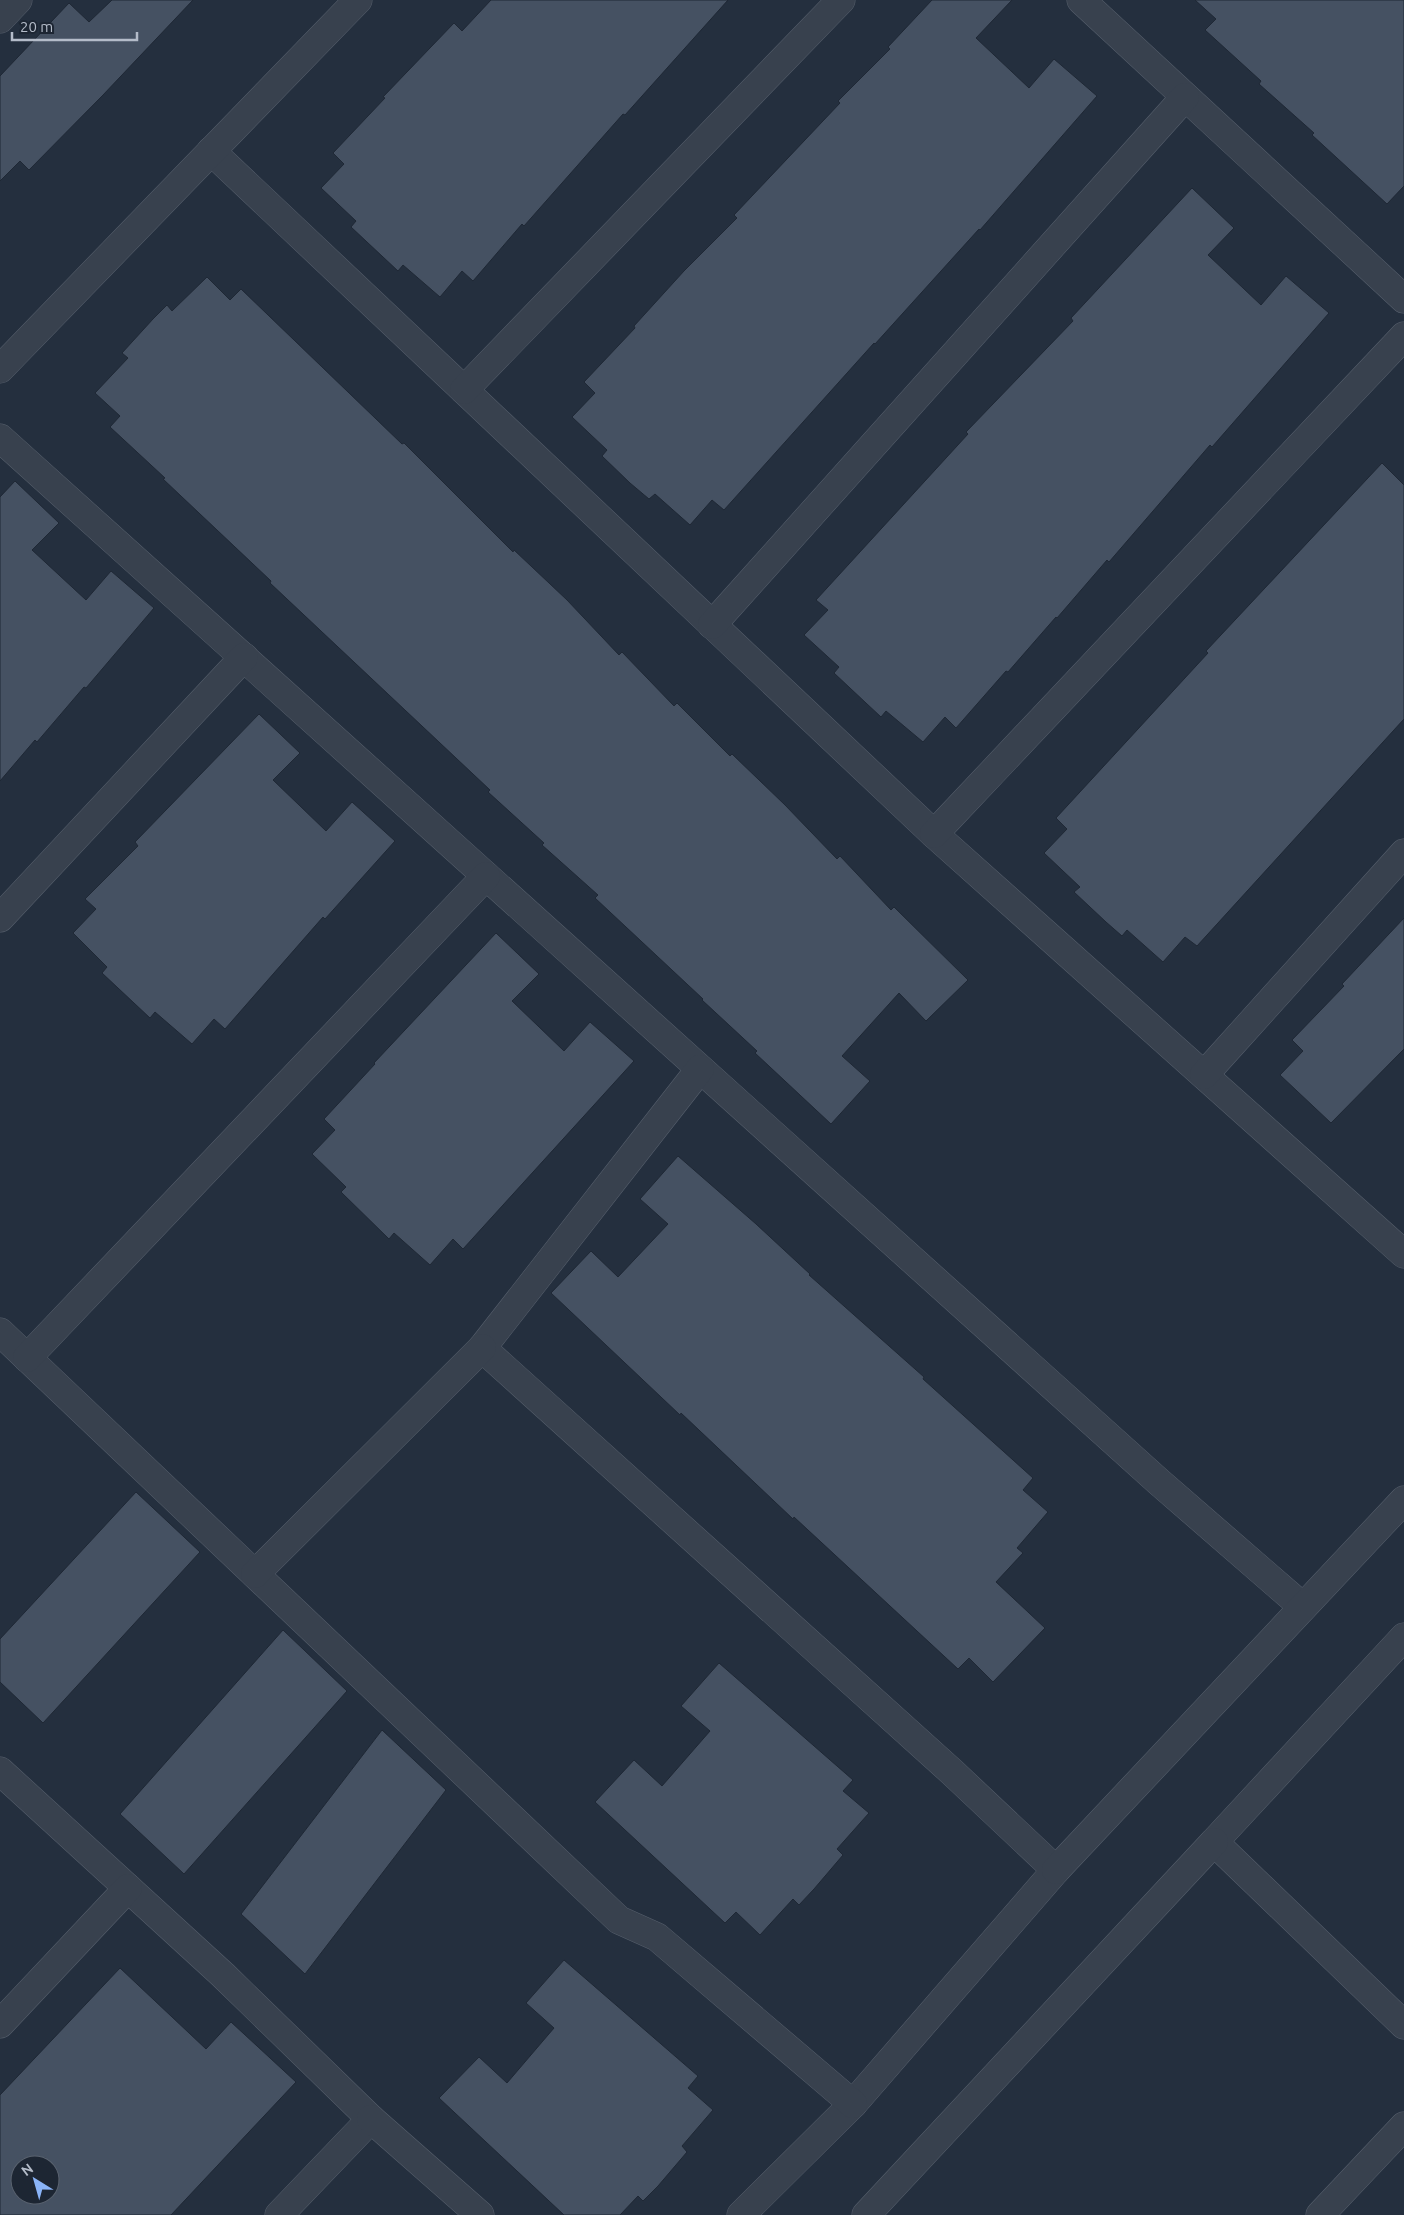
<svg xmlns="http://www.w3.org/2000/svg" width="1404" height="2215" font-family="Ubuntu,sans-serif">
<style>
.building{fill:#455162;stroke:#1f2835;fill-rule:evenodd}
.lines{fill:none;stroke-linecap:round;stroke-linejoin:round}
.street-casing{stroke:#565f6c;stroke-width:29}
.street{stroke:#38414e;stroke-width:28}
</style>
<rect width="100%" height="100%" fill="#242f3e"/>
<!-- building -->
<g class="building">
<path d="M 112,0 L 193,0 L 103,95 L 29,170 L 20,161 L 0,181 L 0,76 L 69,3 L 89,22 Z"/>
<path d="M 491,0 L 728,0 L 625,115 L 623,114 L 524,226 L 522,224 L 473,281 L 462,271 L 440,297 L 403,265 L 398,271 L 351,227 L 356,221 L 321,188 L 344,164 L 333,153 L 385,98 L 383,97 L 454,23 L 462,31 Z"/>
<path d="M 932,0 L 1012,0 L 976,38 L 1029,88 L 1054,59 L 1097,96 L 980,230 L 979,229 L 875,344 L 874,343 L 724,510 L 712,500 L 690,525 L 655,494 L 649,499 L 630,483 L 602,456 L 607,450 L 572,417 L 595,393 L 584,382 L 635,328 L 634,326 L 684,271 L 737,218 L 734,215 L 840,103 L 838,101 L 890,49 L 888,47 Z"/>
<path d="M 1195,0 L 1404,0 L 1404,186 L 1387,204 L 1312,135 L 1314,133 L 1259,84 L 1261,81 L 1205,30 L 1216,19 Z"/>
<path d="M 1192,188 L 1234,228 L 1208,255 L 1261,305 L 1286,276 L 1329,313 L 1212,447 L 1210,445 L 1109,562 L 1107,560 L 1057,618 L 1056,617 L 1008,672 L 1006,671 L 956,728 L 945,717 L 923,742 L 886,711 L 881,717 L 866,703 L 834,673 L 839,667 L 804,635 L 828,610 L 816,600 L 968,434 L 966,432 L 1073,321 L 1071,318 Z"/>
<path d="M 207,277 L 230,300 L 241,289 L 402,444 L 404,443 L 513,552 L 514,550 L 567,600 L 619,655 L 622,652 L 674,706 L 677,703 L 730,756 L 732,754 L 785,805 L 837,859 L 840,856 L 891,910 L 894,907 L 968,980 L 926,1021 L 899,993 L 842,1056 L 870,1081 L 831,1124 L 755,1053 L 757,1051 L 702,1000 L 703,999 L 595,898 L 598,895 L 542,845 L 544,843 L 488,792 L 490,790 L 270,583 L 271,581 L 163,479 L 165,478 L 110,427 L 120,416 L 95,393 L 128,358 L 122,353 L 153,319 L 167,305 L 172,311 Z"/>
<path d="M 1382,463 L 1404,485 L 1404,719 L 1197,946 L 1185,937 L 1163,962 L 1127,930 L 1122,936 L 1106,922 L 1074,892 L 1080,887 L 1044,853 L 1067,829 L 1056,818 L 1208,653 L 1206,651 Z"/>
<path d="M 15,481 L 59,523 L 32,550 L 86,600 L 111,571 L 154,608 L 86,688 L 84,687 L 37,742 L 35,740 L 0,781 L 0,497 Z"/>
<path d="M 259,714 L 300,753 L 273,780 L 326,831 L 352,802 L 395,841 L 325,919 L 323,917 L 225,1029 L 214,1019 L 192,1044 L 155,1012 L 150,1018 L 102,973 L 107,967 L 73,933 L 96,909 L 85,899 L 138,846 L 135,842 Z"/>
<path d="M 1404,918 L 1404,1049 L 1331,1123 L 1280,1075 L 1303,1051 L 1292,1040 L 1344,986 L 1342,984 Z"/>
<path d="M 496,933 L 539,974 L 512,1001 L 564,1051 L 590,1022 L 634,1061 L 463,1249 L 453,1239 L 430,1265 L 394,1233 L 389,1239 L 341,1192 L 346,1187 L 312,1154 L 335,1130 L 324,1119 L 375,1064 L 374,1063 Z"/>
<path d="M 678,1156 L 756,1224 L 810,1274 L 809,1275 L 924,1377 L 923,1379 L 1033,1478 L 1023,1490 L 1048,1512 L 1017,1548 L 1023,1553 L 996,1582 L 1045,1628 L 993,1682 L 969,1658 L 958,1669 L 794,1517 L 793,1519 L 681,1413 L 680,1415 L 551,1293 L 591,1251 L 618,1277 L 668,1224 L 640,1199 Z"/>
<path d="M 136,1492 L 200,1552 L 43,1723 L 0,1682 L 0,1639 Z"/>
<path d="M 283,1630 L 347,1691 L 184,1874 L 120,1814 Z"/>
<path d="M 719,1663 L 853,1780 L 843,1791 L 869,1813 L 837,1849 L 843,1855 L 814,1889 L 799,1905 L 793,1899 L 760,1935 L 736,1912 L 725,1923 L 595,1802 L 634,1760 L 662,1786 L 710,1731 L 681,1706 Z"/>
<path d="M 382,1730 L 446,1790 L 305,1974 L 241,1914 Z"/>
<path d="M 564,1960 L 698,2076 L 688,2088 L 713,2110 L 682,2146 L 687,2152 L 658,2186 L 643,2201 L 638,2196 L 620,2215 L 564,2215 L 439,2098 L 479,2057 L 507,2083 L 554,2028 L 526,2003 Z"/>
<path d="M 120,1968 L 206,2049 L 231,2022 L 296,2082 L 171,2215 L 0,2215 L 0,2095 ZM 20,2165 L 50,2165 L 50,2195 L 20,2195 Z"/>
</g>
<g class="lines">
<defs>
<g id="street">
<path d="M 1081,0 L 1404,299"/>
<path d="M 0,19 L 18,0"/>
<path d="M 211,151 L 934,834 L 1404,1254"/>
<path d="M 0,369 L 358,0"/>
<path d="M 464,390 L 841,0"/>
<path d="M 0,438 L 1159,1482 L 1303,1607"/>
<path d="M 712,625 L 1185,97"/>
<path d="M 934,834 L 1404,336"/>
<path d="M 0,918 L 244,657"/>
<path d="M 700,1069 L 482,1348 L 952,1772 L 1056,1870 L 853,2104 L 741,2215"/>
<path d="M 1204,1075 L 1404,853"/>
<path d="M 0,1332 L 619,1920 L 657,1937 L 853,2104"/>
<path d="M 27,1358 L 486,876"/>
<path d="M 255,1574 L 482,1348"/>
<path d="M 1404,1637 L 1214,1842 L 1404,2025"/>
<path d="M 0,1771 L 223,1975 L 371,2119 L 279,2215"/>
<path d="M 1056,1870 L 1404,1500"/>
<path d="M 0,2024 L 128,1888"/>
<path d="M 371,2119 L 480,2215"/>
<path d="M 866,2215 L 1214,1842"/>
<path d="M 1320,2215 L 1404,2126"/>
</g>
</defs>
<!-- street casing -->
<use href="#street" class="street-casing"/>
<!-- street -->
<use href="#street" class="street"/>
</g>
<!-- north arrow -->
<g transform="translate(35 2180) rotate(323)"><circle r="24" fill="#1d2633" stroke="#59626f"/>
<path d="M0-4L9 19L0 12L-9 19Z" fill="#8ab4f8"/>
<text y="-8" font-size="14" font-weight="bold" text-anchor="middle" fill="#b4bcc9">N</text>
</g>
<!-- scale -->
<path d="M12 32v8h125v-8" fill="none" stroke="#b4bcc9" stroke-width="2.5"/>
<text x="20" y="32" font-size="15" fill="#b4bcc9" stroke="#1d2633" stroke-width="4" paint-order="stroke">20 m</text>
</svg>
